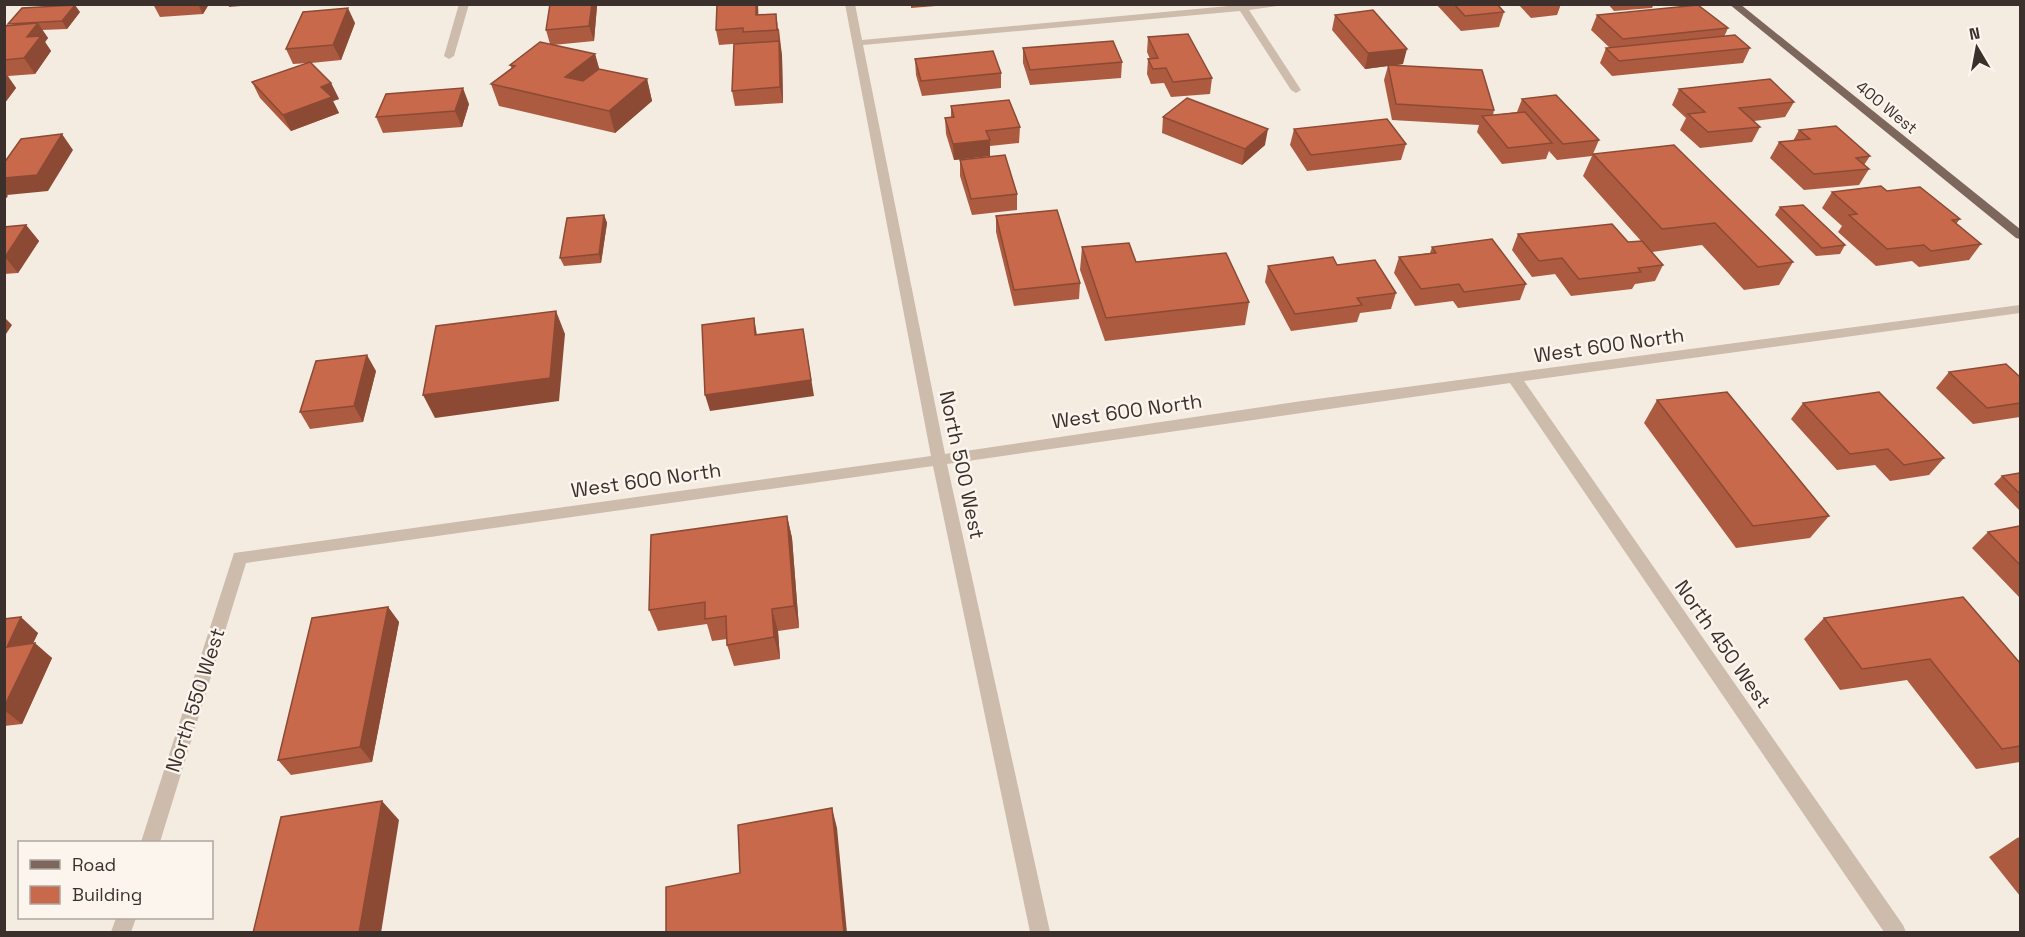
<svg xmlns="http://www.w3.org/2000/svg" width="2025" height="937" font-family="'Space Grotesk',sans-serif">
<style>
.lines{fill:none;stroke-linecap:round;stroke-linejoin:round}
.minor{fill:#cdbbac;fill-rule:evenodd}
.major{fill:#7d675c;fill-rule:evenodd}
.wall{fill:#ac5a40}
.shaded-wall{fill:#8c4a34}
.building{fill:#c8694b;stroke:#8c4a34;stroke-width:1.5}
.labels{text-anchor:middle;stroke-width:5;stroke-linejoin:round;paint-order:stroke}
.far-street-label{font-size:16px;fill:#3b302b;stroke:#fbf5ee}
.street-label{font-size:20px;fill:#3b302b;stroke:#fbf5ee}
</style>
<rect width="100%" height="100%" fill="#f4ebe1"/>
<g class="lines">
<!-- minor -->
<g class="minor">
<path d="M 459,4 L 469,4 L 454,56 L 449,59 L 444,56 Z"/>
<path d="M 845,4 L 855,4 L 862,40 L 1250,4 L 1291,4 L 1249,10 L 1301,90 L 1296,93 L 1291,90 L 1240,11 L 863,45 L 945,454 L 1302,401 L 2020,305 L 2020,313 L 1524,381 L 1903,925 L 1906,932 L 1884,932 L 1510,383 L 947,464 L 1050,932 L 1030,932 L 933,466 L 246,563 L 160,842 L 141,842 L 234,553 L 931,456 Z"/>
<path d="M 116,918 L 136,918 L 131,932 L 111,932 Z"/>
</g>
<!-- major -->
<path class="major" d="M 1729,4 L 1740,4 L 2020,229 L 2020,239 L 2016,238 Z"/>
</g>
<!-- wall -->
<g class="wall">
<path d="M 153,4 L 209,4 L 203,14 L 160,17 Z"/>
<path d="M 228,4 L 264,4 L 229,7 Z"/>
<path d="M 758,4 L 758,15 L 779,29 L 782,56 L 783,103 L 735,106 L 732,91 L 745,43 L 719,45 L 716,30 Z"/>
<path d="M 911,4 L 948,4 L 948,5 L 911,8 Z"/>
<path d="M 1436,4 L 1497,4 L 1504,12 L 1499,27 L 1461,31 Z"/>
<path d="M 1518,4 L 1561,4 L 1557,15 L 1531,18 Z"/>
<path d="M 1608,4 L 1654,4 L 1652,8 L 1614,11 Z"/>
<path d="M 597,6 L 594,41 L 553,45 L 595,54 L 599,69 L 647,79 L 652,101 L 615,133 L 499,106 L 491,84 L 512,69 L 510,65 L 550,44 L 546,30 Z"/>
<path d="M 80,12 L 67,29 L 42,30 L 48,38 L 45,42 L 51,51 L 35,74 L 8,76 L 16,88 L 4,104 L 4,26 Z"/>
<path d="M 1335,15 L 1403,64 L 1397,65 L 1494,110 L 1493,115 L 1517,112 L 1522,99 L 1599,140 L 1593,154 L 1793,262 L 1779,285 L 1744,290 L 1702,245 L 1652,252 L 1663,265 L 1655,281 L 1635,284 L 1632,289 L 1571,296 L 1555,274 L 1532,277 L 1512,250 L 1518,234 L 1628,242 L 1641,241 L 1583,176 L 1592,156 L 1557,160 L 1549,151 L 1546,159 L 1502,164 L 1477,132 L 1479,125 L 1392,120 L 1384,80 L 1388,66 L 1365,69 L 1332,30 Z"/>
<path d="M 1597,15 L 1728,28 L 1724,37 L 1750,48 L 1743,63 L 1612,76 L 1600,63 L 1606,48 L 1610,48 L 1591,30 Z"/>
<path d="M 355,23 L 341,60 L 311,63 L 331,83 L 339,99 L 333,101 L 339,113 L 291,131 L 260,98 L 252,82 L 309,63 L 293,64 L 286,49 Z"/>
<path d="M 1148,37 L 1212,78 L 1210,94 L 1171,97 L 1164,83 L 1151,84 L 1147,74 L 1148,59 L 1150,59 L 1147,52 Z"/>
<path d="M 1023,48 L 1122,62 L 1121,78 L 1030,85 L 1023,63 Z"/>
<path d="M 915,59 L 1001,73 L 1001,88 L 922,96 L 916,75 Z"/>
<path d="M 1679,89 L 1794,102 L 1785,117 L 1754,121 L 1760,127 L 1752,142 L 1700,148 L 1680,130 L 1686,118 L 1672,105 Z"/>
<path d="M 469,104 L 462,127 L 383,133 L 376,117 Z"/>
<path d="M 951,106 L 1020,127 L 1019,143 L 990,146 L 990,156 L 954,160 L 946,134 L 945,118 L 951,117 Z"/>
<path d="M 1163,117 L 1265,145 L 1242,165 L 1162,133 Z"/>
<path d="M 1294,129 L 1406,144 L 1401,160 L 1307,171 L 1290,145 Z"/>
<path d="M 1799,130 L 1870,156 L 1864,165 L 1869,169 L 1859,185 L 1804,190 L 1770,158 L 1779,142 L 1793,141 Z"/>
<path d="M 960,160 L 1017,194 L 1017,210 L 972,215 L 960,176 Z"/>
<path d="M 1887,191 L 1960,219 L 1956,224 L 1981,244 L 1969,260 L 1919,267 L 1912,261 L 1876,266 L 1838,232 L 1842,226 L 1822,208 L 1832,192 Z"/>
<path d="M 1780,207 L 1845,245 L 1840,254 L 1816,256 L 1775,215 Z"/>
<path d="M 604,215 L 607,223 L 601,263 L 564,266 L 560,258 Z"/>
<path d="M 996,216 L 1080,283 L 1079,299 L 1014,306 L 996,232 Z"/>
<path d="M 26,225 L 39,241 L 18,273 L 4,274 L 4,227 Z"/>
<path d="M 1082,247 L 1136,262 L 1249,302 L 1245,325 L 1105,341 L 1080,270 Z"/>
<path d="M 1432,247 L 1526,284 L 1520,300 L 1458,308 L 1453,301 L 1415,306 L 1394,273 L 1399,257 L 1430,253 Z"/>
<path d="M 1337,265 L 1396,293 L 1391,309 L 1360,313 L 1357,322 L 1291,331 L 1265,282 L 1268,266 Z"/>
<path d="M 376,371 L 363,422 L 310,429 L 300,412 Z"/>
<path d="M 1949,372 L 2020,377 L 2020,417 L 1973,424 L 1936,388 Z"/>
<path d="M 1657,400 L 1829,516 L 1810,538 L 1736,548 L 1644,423 Z"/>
<path d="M 1803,403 L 1944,458 L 1929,475 L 1890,481 L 1875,465 L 1837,470 L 1791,419 Z"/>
<path d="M 2020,473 L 2020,511 L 1994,484 L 2002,476 Z"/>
<path d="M 787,516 L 792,538 L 799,628 L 778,631 L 780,659 L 734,666 L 727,645 L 727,639 L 712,641 L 707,624 L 658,631 L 649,610 Z"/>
<path d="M 2020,526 L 2020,598 L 1972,548 L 1988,532 Z"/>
<path d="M 388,607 L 399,622 L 372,762 L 291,775 L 278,760 Z"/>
<path d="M 1824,618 L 2020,663 L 2020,762 L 1976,769 L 1907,680 L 1840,690 L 1804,639 Z"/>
<path d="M 4,619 L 38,633 L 33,643 L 52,658 L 22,724 L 4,726 Z"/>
<path d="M 2020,837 L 2020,896 L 1989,857 L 2017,838 Z"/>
</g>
<!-- shaded-wall -->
<g class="shaded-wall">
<path d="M 198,4 L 209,4 L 203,14 Z"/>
<path d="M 592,4 L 597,4 L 597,6 L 594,41 L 589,26 Z"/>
<path d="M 756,4 L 758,4 L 759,31 L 756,15 Z"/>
<path d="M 75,5 L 80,12 L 67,29 L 62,21 Z"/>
<path d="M 348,8 L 355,23 L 341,60 L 333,45 Z"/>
<path d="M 776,14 L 782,56 L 783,103 L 780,87 L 779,43 Z"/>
<path d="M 38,23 L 48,38 L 45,42 L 51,51 L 35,74 L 24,58 L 27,37 Z"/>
<path d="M 1407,49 L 1403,64 L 1365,69 L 1368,53 Z"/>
<path d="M 595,54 L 601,75 L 572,99 L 565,77 Z"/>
<path d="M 5,73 L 16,88 L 4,104 L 4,74 Z"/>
<path d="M 647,79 L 652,101 L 615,133 L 609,111 Z"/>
<path d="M 331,83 L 339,99 L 333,101 L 339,113 L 291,131 L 283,115 L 321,87 Z"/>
<path d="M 463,88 L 469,104 L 462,127 L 455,111 Z"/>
<path d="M 1268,129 L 1265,145 L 1242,165 L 1245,149 Z"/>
<path d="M 62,134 L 73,150 L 48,191 L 7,195 L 8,196 L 4,201 L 4,178 Z"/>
<path d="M 990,140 L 990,156 L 954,160 L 953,144 Z"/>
<path d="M 604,215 L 607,223 L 601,263 L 599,254 Z"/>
<path d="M 26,225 L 39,241 L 18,273 L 5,257 Z"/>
<path d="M 556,311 L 565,334 L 559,401 L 435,418 L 423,395 Z"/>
<path d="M 4,317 L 12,325 L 4,337 Z"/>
<path d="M 754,318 L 757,335 L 758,352 L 755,335 Z"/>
<path d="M 803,329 L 814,396 L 710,411 L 705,395 Z"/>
<path d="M 367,355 L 376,371 L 363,422 L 354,406 Z"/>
<path d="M 787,516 L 792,538 L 799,628 L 794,606 Z"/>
<path d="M 388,607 L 399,622 L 372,762 L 360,747 Z"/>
<path d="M 772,609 L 778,631 L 780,659 L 774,637 Z"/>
<path d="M 21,617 L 38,633 L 24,662 L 7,647 Z"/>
<path d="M 35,643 L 52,658 L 22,724 L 4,710 L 4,707 Z"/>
<path d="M 382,801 L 399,820 L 381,933 L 359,933 Z"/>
<path d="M 832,808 L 837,828 L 847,933 L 844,933 Z"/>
</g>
<!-- building -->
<g class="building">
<path d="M 550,4 L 592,4 L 589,26 L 546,30 Z"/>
<path d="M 717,4 L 756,4 L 756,15 L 776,14 L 777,30 L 743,32 L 743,28 L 716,30 Z"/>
<path d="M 1454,4 L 1497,4 L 1504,12 L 1465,16 Z"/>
<path d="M 75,5 L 62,21 L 8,24 L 22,8 Z"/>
<path d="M 1698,5 L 1728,28 L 1623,39 L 1597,15 Z"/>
<path d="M 348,8 L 333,45 L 286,49 L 303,12 Z"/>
<path d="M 1373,10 L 1407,49 L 1368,53 L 1335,15 Z"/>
<path d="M 38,23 L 27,37 L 41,36 L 24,58 L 4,60 L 4,26 Z"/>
<path d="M 1188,34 L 1212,78 L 1173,82 L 1166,68 L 1153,69 L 1148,59 L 1158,58 L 1148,37 Z"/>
<path d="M 1735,35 L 1750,48 L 1619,61 L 1606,48 Z"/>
<path d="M 779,41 L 780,87 L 732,91 L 734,44 Z"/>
<path d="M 1113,41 L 1122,62 L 1030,70 L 1023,48 Z"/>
<path d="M 540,42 L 595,54 L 565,77 L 583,81 L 599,69 L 647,79 L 609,111 L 491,84 L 515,66 L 510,65 Z"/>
<path d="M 993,51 L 1001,73 L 921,81 L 915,59 Z"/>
<path d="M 310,62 L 331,83 L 321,87 L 332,97 L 283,115 L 252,82 Z"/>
<path d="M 1388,65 L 1482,70 L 1494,110 L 1396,104 Z"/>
<path d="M 1770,79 L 1794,102 L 1739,108 L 1760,127 L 1708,132 L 1688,114 L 1705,112 L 1679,89 Z"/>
<path d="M 463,88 L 455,111 L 376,117 L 386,94 Z"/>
<path d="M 1556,95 L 1599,140 L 1563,144 L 1522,99 Z"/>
<path d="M 1187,98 L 1268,129 L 1245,149 L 1163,117 Z"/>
<path d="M 1009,100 L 1020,127 L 986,131 L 990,140 L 953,144 L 945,118 L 954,117 L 951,106 Z"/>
<path d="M 1525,112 L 1552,143 L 1508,148 L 1482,116 Z"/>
<path d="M 1387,119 L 1406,144 L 1311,155 L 1294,129 Z"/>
<path d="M 1836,126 L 1870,156 L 1856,158 L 1869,169 L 1814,174 L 1779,142 L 1810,139 L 1799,130 Z"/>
<path d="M 62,134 L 37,175 L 4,178 L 4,163 L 21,139 Z"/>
<path d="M 1674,145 L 1793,262 L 1758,267 L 1715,223 L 1662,229 L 1593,154 Z"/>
<path d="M 1005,155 L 1017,194 L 971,199 L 960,160 Z"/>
<path d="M 1881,186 L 1887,191 L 1920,187 L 1960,219 L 1952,220 L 1981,244 L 1931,251 L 1924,245 L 1887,249 L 1849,215 L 1857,214 L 1832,192 Z"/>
<path d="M 1803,205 L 1845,245 L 1822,248 L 1780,207 Z"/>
<path d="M 1057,210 L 1080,283 L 1014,290 L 996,216 Z"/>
<path d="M 604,215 L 599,254 L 560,258 L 567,218 Z"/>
<path d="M 1612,224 L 1628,242 L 1642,241 L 1663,265 L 1638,268 L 1641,272 L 1579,279 L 1562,258 L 1539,261 L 1518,234 Z"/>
<path d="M 26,225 L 5,257 L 4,257 L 4,227 Z"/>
<path d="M 1492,239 L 1526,284 L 1464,292 L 1459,284 L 1421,289 L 1399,257 L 1436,253 L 1432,247 Z"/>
<path d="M 1129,243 L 1136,262 L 1226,253 L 1249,302 L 1106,318 L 1082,247 Z"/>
<path d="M 1333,257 L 1337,265 L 1375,260 L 1396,293 L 1357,298 L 1362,305 L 1295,314 L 1268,266 Z"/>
<path d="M 556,311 L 550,378 L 423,395 L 436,326 Z"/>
<path d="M 754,318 L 755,335 L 803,329 L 811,380 L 705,395 L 702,325 Z"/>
<path d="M 367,355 L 354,406 L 300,412 L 316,361 Z"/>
<path d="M 2006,364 L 2020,377 L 2020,403 L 1987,408 L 1949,372 Z"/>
<path d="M 1727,392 L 1829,516 L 1753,526 L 1657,400 Z"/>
<path d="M 1879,392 L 1944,458 L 1904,465 L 1888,449 L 1850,454 L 1803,403 Z"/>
<path d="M 2020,473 L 2020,494 L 2002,476 Z"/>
<path d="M 787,516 L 794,606 L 772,609 L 774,637 L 727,645 L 726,616 L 705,619 L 705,602 L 649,610 L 651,535 Z"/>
<path d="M 2020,526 L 2020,565 L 1988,532 Z"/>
<path d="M 1963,597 L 2020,663 L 2020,746 L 2002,749 L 1930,659 L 1862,669 L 1824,618 Z"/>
<path d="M 388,607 L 360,747 L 278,760 L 312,618 Z"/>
<path d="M 21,617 L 7,647 L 35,643 L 4,707 L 4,619 Z"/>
<path d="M 382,801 L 359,933 L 253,933 L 281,817 Z"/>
<path d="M 832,808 L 844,933 L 666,933 L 666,887 L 740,873 L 738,825 Z"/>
</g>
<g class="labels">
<!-- far-street labels -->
<g class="far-street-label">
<text transform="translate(1887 107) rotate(39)" y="6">400 West</text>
</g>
<!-- street labels -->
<g class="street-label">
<text transform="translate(1609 345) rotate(-8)" y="7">West 600 North</text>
<text transform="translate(1127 411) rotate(-8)" y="7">West 600 North</text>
<text transform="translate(962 465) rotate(78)" y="7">North 500 West</text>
<text transform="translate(646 480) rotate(-8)" y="7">West 600 North</text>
<text transform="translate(1723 644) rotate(55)" y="7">North 450 West</text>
<text transform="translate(195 700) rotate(-72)" y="7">North 550 West</text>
</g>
</g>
<!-- border -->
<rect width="2025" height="937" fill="none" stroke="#3b302b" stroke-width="12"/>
<!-- legend -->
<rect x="18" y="841" width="195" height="78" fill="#fbf5ee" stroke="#aea6a0" stroke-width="1.5"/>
<rect x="30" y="860" width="30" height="9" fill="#7d675c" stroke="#aea6a0" stroke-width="1.5"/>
<text x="72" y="871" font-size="18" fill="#3b302b">Road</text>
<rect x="30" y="886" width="30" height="18" fill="#c8694b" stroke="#aea6a0" stroke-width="1.5"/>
<text x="72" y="901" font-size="18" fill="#3b302b">Building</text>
<!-- north arrow -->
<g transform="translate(1977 48) rotate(350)" stroke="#fbf5ee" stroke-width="4.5" paint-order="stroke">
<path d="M0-4.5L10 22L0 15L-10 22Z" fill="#3b302b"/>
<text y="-9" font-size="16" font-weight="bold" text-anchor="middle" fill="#3b302b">N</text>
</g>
</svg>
